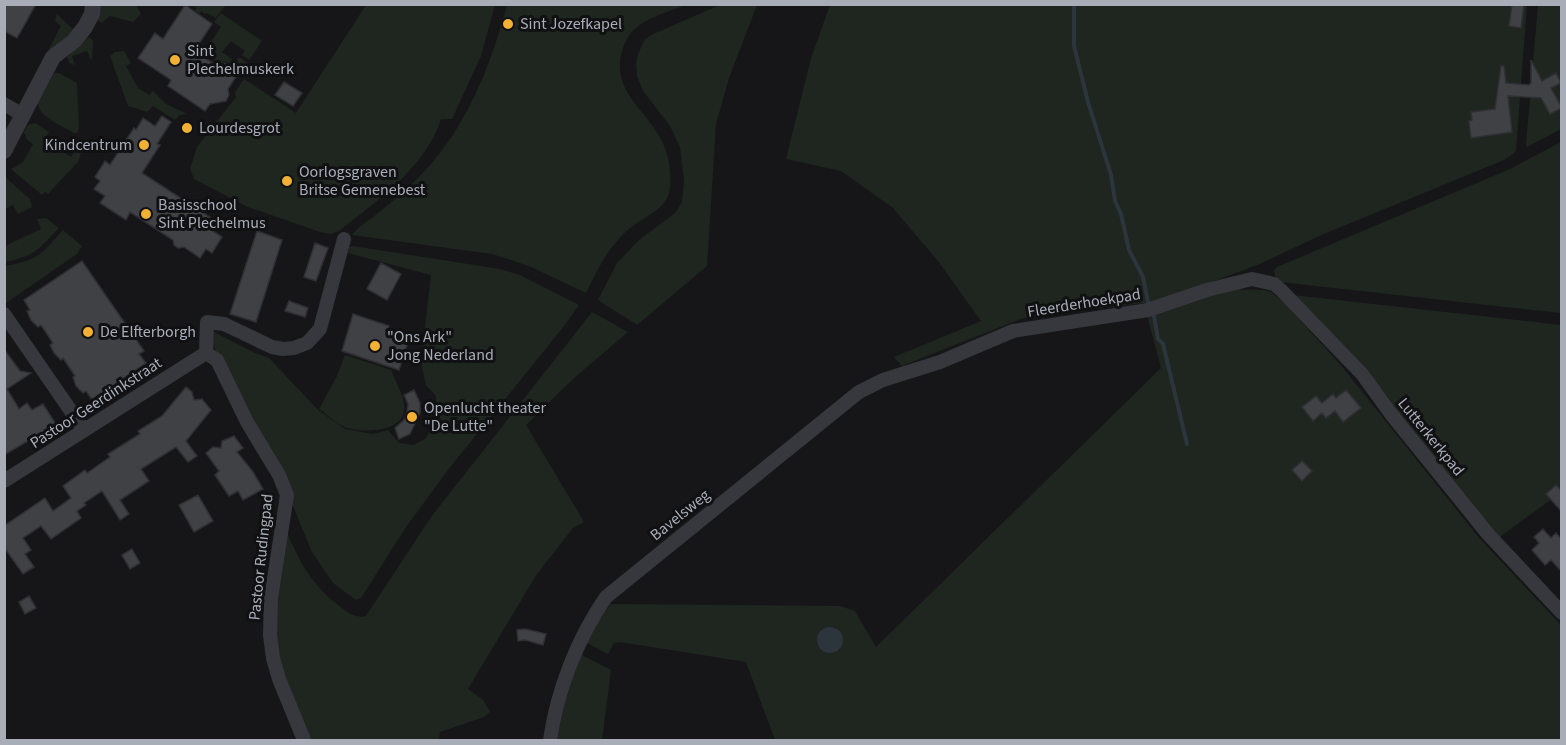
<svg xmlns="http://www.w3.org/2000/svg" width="1566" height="745" font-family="'Source Sans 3',sans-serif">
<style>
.green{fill:#1e261f;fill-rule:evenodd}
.water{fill:#2c353c}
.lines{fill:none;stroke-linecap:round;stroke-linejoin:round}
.stream{stroke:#2c353c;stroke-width:4}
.building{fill:#404145;stroke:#303034;stroke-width:1.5}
.minor{stroke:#37383d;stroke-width:14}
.tertiary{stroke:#37383d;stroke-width:16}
.poi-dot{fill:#f2b134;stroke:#111113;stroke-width:2}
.labels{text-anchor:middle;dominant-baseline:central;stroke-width:6;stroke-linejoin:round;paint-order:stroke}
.poi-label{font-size:16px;fill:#a8adb8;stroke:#111113;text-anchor:start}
.street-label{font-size:16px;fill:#a8adb8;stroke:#111113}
</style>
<rect width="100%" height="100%" fill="#161618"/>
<!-- green -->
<path class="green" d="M 722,4 L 757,5 L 729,78 L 716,124 L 707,266 L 637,325 L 598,300 L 617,263 L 639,240 L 675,213 L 682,202 L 684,181 L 680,147 L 670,126 L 643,91 L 637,76 L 636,64 L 638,54 L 645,39 L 651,35 Z
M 101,5 L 136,5 L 141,14 L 133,22 L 110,16 L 102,23 L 97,20 Z
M 193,5 L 194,4 L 226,5 L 216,18 L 207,13 L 205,14 L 201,11 L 199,14 L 195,11 L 197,8 Z
M 366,5 L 495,5 L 481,56 L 452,119 L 441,119 C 426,167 377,201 339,231 L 330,234 L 320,232 L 248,207 L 194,179 L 190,169 L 197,147 L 236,97 L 235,92 L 244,79 L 296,113 Z
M 507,5 L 686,5 C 670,11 649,17 636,28 C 628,34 625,42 622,51 C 610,95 652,112 665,148 C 670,161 672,179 669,193 C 665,210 641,218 629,229 C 608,247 598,269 586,293 L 529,266 L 492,254 L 352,235 C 358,227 365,223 373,217 C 390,204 406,190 421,175 C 466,129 491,65 507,5 Z
M 830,5 L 1527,5 L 1516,150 L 1514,153 L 1504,160 L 1319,236 L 1260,264 L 1160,301 L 1023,318 L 902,366 L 894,357 L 981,321 L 938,261 L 893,208 L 841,171 L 786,159 L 811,58 Z
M 1538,5 L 1561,5 L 1561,129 L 1527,147 L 1526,144 Z
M 221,13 L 262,41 L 249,60 L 242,55 L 245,51 L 231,41 L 222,52 L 236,62 L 239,57 L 248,63 L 241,72 L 225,61 L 222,65 L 204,52 L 221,27 L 214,22 Z
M 57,14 L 74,30 L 51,50 L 49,49 L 61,26 L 55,21 Z
M 88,37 L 93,40 L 92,59 L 91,60 L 87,51 L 72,56 L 75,65 L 69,63 L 67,57 Z
M 124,51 L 131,63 L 126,66 L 138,88 L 149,95 L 153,91 L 166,104 L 187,114 L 180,115 L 175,120 L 153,106 L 147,112 L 128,106 L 110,56 L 115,52 Z
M 54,73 L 59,73 L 77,83 L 79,128 L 77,133 L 74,133 C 63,126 37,117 38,102 Z
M 35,123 L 49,132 L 44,141 L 71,157 L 77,148 L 81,153 L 78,162 L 48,194 L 45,192 L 42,195 L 11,169 L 23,162 L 33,144 L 27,140 L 24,132 L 28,125 Z
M 1561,142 L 1561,313 L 1280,282 L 1275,276 L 1274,270 L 1277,267 L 1510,169 Z
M 5,177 L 30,199 L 32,207 L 18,214 L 13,205 L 5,209 Z
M 46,218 L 59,228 C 38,250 35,256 5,262 L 5,246 L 41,229 L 37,219 Z
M 63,230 L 82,246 L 77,254 L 6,303 L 5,266 C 39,260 40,255 63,230 Z
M 353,246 L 500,269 L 520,275 L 579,305 L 564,326 L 451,466 L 406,527 L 361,598 L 356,600 L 333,583 L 312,552 L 285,487 L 221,359 L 208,337 L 209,333 L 214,332 L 255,353 L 269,358 L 318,410 L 345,429 L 373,434 L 388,430 L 399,443 L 414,445 L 426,438 L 433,422 L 436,407 L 436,396 L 426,385 L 421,363 L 431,275 L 348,253 L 349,247 Z
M 1227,289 L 1264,290 L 1271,292 L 1285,304 L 1340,364 L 1480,539 L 1561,625 L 1561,740 L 775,740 L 746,662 L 620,642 L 614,643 L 608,654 L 583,641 L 611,604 L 840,606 L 855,611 L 876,647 L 1161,368 L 1147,315 ZM 832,627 L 836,628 L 842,635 L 823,651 L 817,644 Z
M 1292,295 L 1561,325 L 1561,504 L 1556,496 L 1497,539 Z
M 592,312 L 628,332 L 573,379 L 526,425 L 584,522 L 573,528 L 537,574 L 468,689 L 483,700 L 490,712 L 484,717 L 440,732 L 439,740 L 310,740 L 278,668 L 273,609 L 285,527 C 297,558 311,584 337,604 C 345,611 355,619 366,616 L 431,517 Z
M 345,355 L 391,370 C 395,381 403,393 404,405 C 408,432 363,434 345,427 C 336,424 327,414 319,409 L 337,376 Z
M 576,652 L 611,670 L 602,740 L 553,740 Z"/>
<!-- water -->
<path class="water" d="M817 640a13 13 0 1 1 26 0a13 13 0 1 1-26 0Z"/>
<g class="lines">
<!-- stream -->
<path class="stream" d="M 1074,4 L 1074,46 L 1088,102 L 1111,175 L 1115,201 L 1121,214 L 1129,250 L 1143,277 L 1148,302
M 1154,316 L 1158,339 L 1163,344 L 1187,444"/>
</g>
<!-- building -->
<path class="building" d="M 4,4 L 36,4 L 17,38 L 4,31 Z
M 1512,4 L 1524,4 L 1521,28 L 1509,26 Z
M 185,5 L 212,24 L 194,51 L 222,69 L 225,63 L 239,72 L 228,89 L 229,95 L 226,101 L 210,104 L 205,111 L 168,86 L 171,80 L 138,58 L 155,33 L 163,39 Z
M 1531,60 L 1542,81 L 1556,73 L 1561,83 L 1551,88 L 1562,108 L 1550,114 L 1541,98 L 1508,96 L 1512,132 L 1471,138 L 1469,121 L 1472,120 L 1471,112 L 1495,109 L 1501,66 L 1504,66 L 1506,83 L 1529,85 L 1531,83 Z
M 284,82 L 302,93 L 293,106 L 275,95 Z
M 162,116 L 171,122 L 157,144 L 160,145 L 142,173 L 214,220 L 208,228 L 222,237 L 212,253 L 206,249 L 200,258 L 184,247 L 178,248 L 174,245 L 173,240 L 130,212 L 126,220 L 100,203 L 105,196 L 94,189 L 100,181 L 95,177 L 105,161 L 110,165 L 134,128 L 136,130 L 143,118 L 155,126 Z
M 257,231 L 282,240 L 256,322 L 230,314 Z
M 315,243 L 328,248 L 316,281 L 304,277 Z
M 82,261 L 144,351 L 139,354 L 146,363 L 124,378 L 128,384 L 121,389 L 114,393 L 110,388 L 92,400 L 86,391 L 83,393 L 76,386 L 73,377 L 75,376 L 63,358 L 61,360 L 54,353 L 50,345 L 53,343 L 41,325 L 38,327 L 31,320 L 27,311 L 30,310 L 24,300 Z
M 381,263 L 401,274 L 387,300 L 367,289 Z
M 289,301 L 308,308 L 305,317 L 285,311 Z
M 353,314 L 389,326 L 386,335 L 408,342 L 399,370 L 342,351 Z
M 4,349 L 20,371 L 31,373 L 7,389 L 19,409 L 27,403 L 32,410 L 43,404 L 55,423 L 45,433 L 38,435 L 4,455 Z
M 186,387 L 192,392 L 194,400 L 202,399 L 211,410 L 186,441 L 197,456 L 188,462 L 176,447 L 141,469 L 149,481 L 120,500 L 129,514 L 120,520 L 102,491 L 84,503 L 86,505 L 77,511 L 81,518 L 51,539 L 41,526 L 23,538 L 31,550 L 25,554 L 34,567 L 23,574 L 4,547 L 4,526 L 45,498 L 53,511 L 71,498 L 63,486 L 85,470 L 87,473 L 110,457 L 108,454 L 140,434 L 138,431 L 162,416 Z
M 414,390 L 420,403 L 420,413 L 410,434 L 399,439 L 395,428 L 404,420 L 407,413 L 408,404 L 404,395 Z
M 1346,390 L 1361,408 L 1343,422 L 1335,411 L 1326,418 L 1322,413 L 1313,421 L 1302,407 L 1316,396 L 1322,403 L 1333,394 L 1336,398 Z
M 234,436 L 243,448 L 237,452 L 253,472 L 263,489 L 243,500 L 238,491 L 229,496 L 215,475 L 219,471 L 206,453 L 213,447 L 221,448 L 222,441 Z
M 1302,461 L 1312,471 L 1302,481 L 1292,470 Z
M 1556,485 L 1562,491 L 1562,512 L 1546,494 Z
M 198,495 L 213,521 L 194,532 L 179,505 Z
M 1543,529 L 1551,538 L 1556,533 L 1562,540 L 1562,572 L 1551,560 L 1545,565 L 1532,550 L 1539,543 L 1534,537 Z
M 132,549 L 140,563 L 130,569 L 122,555 Z
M 29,596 L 36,608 L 25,614 L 19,602 Z
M 525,629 L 546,634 L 543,645 L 525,640 L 518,641 L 517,630 Z"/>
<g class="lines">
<!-- minor -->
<path class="minor" d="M 4,104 L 23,115
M 4,314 L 84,430
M 206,353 L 217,360 L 247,422 L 279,475 L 287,495 L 271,598 L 270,635 L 273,658 L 279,679 L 304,740
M 206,353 L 207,322 L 224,324 L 272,347 L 283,349 L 294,348 L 307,343 L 320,329 L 344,239
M 4,481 L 206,353
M 550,740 C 557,691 577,639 606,597 L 859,392 L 883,380 L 940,362 L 1013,331 L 1148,310 L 1207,290 L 1252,279 L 1274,284 L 1281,290 L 1362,374 L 1391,414 L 1488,534 L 1562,613"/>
<!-- tertiary -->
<path class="tertiary" d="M 4,151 L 53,57 L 74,41 L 85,27 L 92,14 L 93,4"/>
</g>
<!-- markers -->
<g class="poi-dot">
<circle cx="508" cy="24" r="6"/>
<circle cx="175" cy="60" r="6"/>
<circle cx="187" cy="128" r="6"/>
<circle cx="144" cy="145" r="6"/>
<circle cx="287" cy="181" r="6"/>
<circle cx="146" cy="214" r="6"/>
<circle cx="88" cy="332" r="6"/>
<circle cx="375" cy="346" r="6"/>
<circle cx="412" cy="417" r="6"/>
</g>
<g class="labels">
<!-- poi labels -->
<g class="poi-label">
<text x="520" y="24">Sint Jozefkapel</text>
<text x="187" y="51">Sint<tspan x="187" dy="18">Plechelmuskerk</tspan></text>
<text x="199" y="128">Lourdesgrot</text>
<text x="132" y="145" text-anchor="end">Kindcentrum</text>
<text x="299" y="172">Oorlogsgraven<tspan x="299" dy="18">Britse Gemenebest</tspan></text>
<text x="158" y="205">Basisschool<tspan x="158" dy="18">Sint Plechelmus</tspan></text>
<text x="100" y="332">De Elfterborgh</text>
<text x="387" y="337">"Ons Ark"<tspan x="387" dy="18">Jong Nederland</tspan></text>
<text x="424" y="408">Openlucht theater<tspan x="424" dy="18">"De Lutte"</tspan></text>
</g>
<!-- street labels -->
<g class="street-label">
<text transform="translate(1084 303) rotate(-9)">Fleerderhoekpad</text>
<text transform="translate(96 403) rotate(-33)">Pastoor Geerdinkstraat</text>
<text transform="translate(1431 437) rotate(51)">Lutterkerkpad</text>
<text transform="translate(680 515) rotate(-39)">Bavelsweg</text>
<text transform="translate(261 557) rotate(-84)">Pastoor Rudingpad</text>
</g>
</g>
<!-- border -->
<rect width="1566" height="745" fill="none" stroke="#a8adb8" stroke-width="12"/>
</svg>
